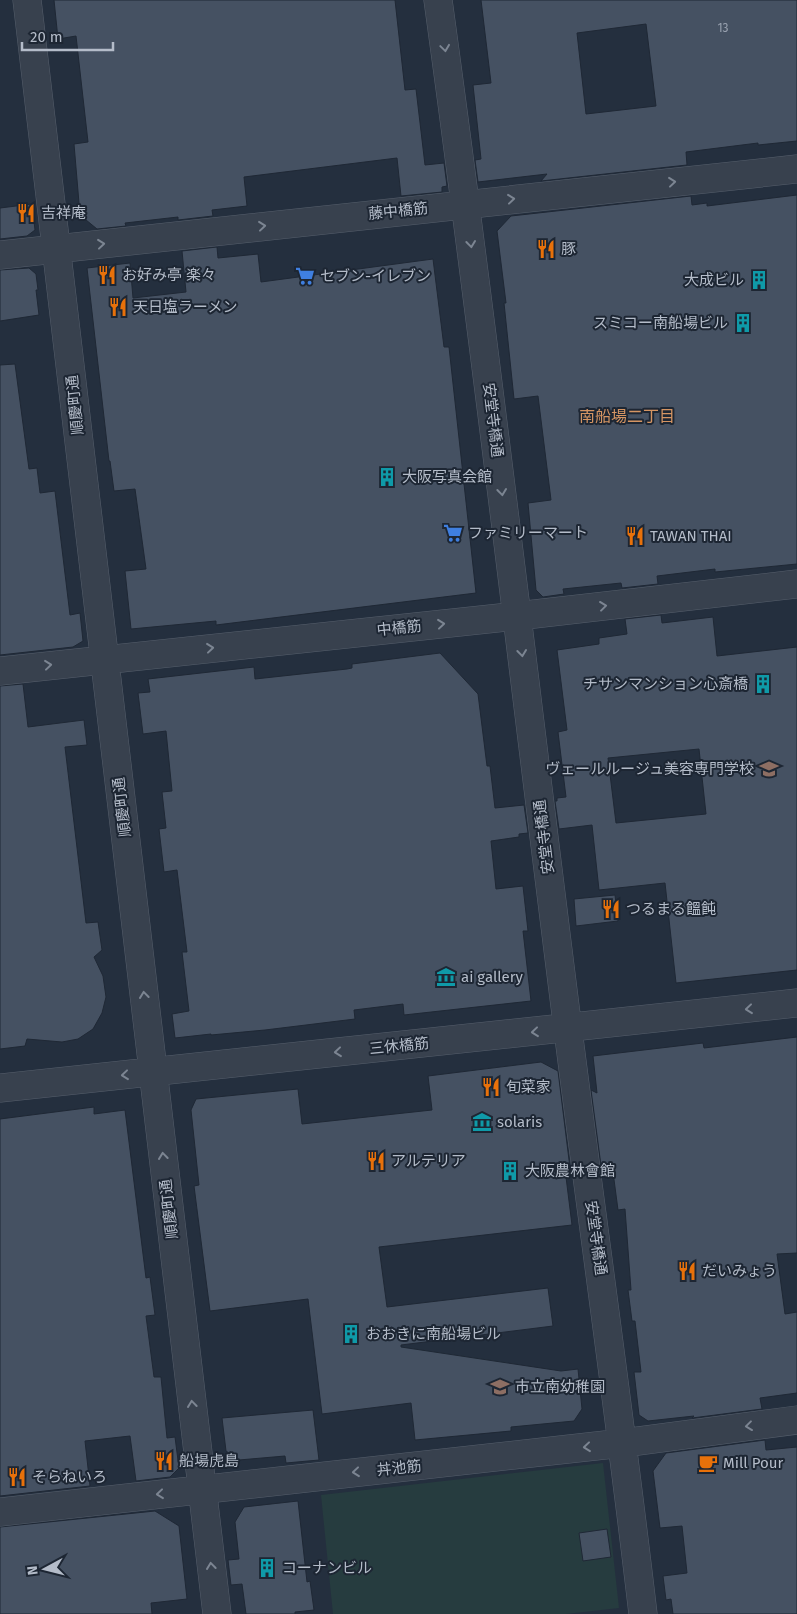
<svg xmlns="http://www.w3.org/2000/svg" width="797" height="1614" font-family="'Fira Sans','Noto Sans JP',sans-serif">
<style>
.green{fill:#263c3f}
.building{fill:#455162;stroke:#1f2835;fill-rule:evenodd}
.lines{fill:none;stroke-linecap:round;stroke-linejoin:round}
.minor-casing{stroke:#565f6c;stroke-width:29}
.minor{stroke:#38414e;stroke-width:28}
.oneway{stroke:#7c8592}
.labels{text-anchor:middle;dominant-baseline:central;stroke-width:4;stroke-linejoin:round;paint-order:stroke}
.number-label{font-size:12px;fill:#98a1af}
.street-label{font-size:15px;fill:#b4bcc9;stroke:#1d2633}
.poi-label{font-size:15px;fill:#b4bcc9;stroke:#1d2633;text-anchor:start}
.neighbourhood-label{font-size:16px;fill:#d59563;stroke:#1d2633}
</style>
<rect width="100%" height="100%" fill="#242f3e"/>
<!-- green -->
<path class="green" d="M 603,1463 L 619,1608 L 566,1614 L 333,1614 L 321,1495 Z"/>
<!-- building -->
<path class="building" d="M 54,0 L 395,0 L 405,90 L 416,89 L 425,165 L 444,163 L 447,186 L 442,187 L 442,192 L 401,196 L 397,158 L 244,177 L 247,206 L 212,210 L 213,216 L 178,220 L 178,217 L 125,223 L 126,226 L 97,229 L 80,215 L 74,144 L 88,142 L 76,36 L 58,39 Z
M 481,0 L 797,0 L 797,141 L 758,145 L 758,143 L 686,152 L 687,165 L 541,181 L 547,174 L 478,182 L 475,160 L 481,159 L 473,85 L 491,83 ZM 646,24 L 656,106 L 586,114 L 577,33 Z
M 797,195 L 797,564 L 715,572 L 715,569 L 657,576 L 658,584 L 622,588 L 621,583 L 563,589 L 564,594 L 543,597 L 536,590 L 528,503 L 551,500 L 538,396 L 514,399 L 504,303 L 506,303 L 497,231 L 511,216 L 691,196 L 692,205 L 707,203 L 707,206 Z
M 32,204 L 35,230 L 27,236 L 0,239 L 0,208 Z
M 217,247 L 218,258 L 258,254 L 261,282 L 433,259 L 444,347 L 449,347 L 476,593 L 216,625 L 216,621 L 131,629 L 125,571 L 146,569 L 135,489 L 114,491 L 110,461 L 109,461 L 87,268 L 130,263 L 133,298 L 186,292 L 182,251 Z
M 29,268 L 36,274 L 38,290 L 36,290 L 39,315 L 0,321 L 0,270 Z
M 15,364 L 29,469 L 37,468 L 40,493 L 55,491 L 70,615 L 80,613 L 83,641 L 73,647 L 0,655 L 0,365 Z
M 661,615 L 662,623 L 713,617 L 717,656 L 797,647 L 797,970 L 676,983 L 665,883 L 599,890 L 592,825 L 559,829 L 555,801 L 557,801 L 557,798 L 566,797 L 558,732 L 567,730 L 557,650 L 599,644 L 599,638 L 627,634 L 625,619 ZM 699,749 L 706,814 L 616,823 L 608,758 Z
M 440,653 L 478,694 L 487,766 L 490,766 L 495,808 L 524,805 L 528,833 L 519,834 L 519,837 L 491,841 L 496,889 L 523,886 L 528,931 L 523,931 L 531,1001 L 404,1015 L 403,1004 L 354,1010 L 355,1019 L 265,1030 L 211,1035 L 211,1034 L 175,1038 L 172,1014 L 189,1011 L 182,952 L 187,952 L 177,870 L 164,872 L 159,829 L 166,828 L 162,792 L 172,791 L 166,731 L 143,734 L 138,693 L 150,692 L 148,679 L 254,667 L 255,679 L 347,669 L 352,668 L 352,664 Z
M 23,684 L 28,727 L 84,720 L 87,745 L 65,747 L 86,923 L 98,922 L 102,950 L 94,957 L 103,976 L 106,997 L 102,1013 L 93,1029 L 78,1039 L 62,1042 L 27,1039 L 25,1046 L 0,1049 L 0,686 Z
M 615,895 L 618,921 L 576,926 L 574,899 Z
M 797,1037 L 797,1253 L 777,1254 L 785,1314 L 797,1312 L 797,1393 L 760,1398 L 762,1409 L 692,1418 L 694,1416 L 648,1421 L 639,1415 L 634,1372 L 641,1372 L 635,1321 L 632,1321 L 628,1290 L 631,1290 L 625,1209 L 618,1210 L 613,1172 L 602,1173 L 591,1090 L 597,1093 L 593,1056 L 703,1043 L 704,1048 Z
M 541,1062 L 558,1071 L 571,1176 L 566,1177 L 572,1225 L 379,1247 L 387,1307 L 548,1288 L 553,1326 L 401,1345 L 401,1347 L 561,1371 L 578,1369 L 582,1409 L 574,1421 L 511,1427 L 511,1431 L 415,1440 L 411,1403 L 322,1414 L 308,1299 L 210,1311 L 194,1186 L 199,1185 L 191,1110 L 196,1099 L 298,1089 L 302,1124 L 432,1110 L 428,1076 Z
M 94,1107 L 94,1114 L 125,1110 L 146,1278 L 150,1277 L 155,1315 L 146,1316 L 154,1377 L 161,1377 L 167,1438 L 175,1437 L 179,1468 L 170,1477 L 136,1481 L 130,1436 L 85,1441 L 90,1486 L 0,1496 L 0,1119 Z
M 313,1410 L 319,1460 L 286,1463 L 285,1456 L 239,1460 L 226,1451 L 222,1418 Z
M 765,1440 L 766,1450 L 797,1447 L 797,1614 L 673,1614 L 671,1599 L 666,1600 L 663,1576 L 687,1573 L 682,1526 L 660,1528 L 653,1471 L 666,1453 Z
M 298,1501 L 307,1582 L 310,1581 L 314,1610 L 295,1612 L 295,1614 L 246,1614 L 242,1584 L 231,1585 L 228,1560 L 239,1559 L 235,1522 L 244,1507 Z
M 155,1511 L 179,1526 L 187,1599 L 151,1603 L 152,1614 L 0,1614 L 0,1527 Z
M 607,1529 L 611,1557 L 583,1561 L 579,1533 Z"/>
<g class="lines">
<!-- minor casing -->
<g class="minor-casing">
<path id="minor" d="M 27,0 L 217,1614
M 438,0 C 485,340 524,681 567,1022 C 592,1220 620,1416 643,1614
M 0,255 L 797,169
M 0,671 L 517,616 L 797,584
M 0,1088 L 797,1003
M 0,1512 L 623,1443 L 797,1420"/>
</g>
<!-- minor -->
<use href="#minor" class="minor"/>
</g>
<!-- one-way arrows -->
<defs><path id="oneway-chevron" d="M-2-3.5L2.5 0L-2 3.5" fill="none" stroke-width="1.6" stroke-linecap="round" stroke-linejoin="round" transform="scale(1.25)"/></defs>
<g class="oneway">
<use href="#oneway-chevron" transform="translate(445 48) rotate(82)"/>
<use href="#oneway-chevron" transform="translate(672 182) rotate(-6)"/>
<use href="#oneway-chevron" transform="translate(511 199) rotate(-6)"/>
<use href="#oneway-chevron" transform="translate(262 226) rotate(-6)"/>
<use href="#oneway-chevron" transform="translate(101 244) rotate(-6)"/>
<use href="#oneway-chevron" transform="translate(471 244) rotate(83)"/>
<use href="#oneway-chevron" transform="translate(502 492) rotate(83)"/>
<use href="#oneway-chevron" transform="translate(603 606) rotate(-7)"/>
<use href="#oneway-chevron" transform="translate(441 624) rotate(-6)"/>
<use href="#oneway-chevron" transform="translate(210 648) rotate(-6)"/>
<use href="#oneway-chevron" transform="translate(522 653) rotate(83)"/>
<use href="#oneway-chevron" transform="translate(48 665) rotate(-6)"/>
<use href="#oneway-chevron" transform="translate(144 995) rotate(-97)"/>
<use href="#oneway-chevron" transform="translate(749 1009) rotate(174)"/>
<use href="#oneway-chevron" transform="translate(535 1032) rotate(174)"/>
<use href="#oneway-chevron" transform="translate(338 1052) rotate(174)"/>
<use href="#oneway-chevron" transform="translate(125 1075) rotate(174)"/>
<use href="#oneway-chevron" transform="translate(163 1156) rotate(-97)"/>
<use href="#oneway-chevron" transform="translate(192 1404) rotate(-97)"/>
<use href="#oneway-chevron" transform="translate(749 1426) rotate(173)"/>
<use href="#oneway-chevron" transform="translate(587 1447) rotate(174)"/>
<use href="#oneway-chevron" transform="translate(356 1472) rotate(174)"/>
<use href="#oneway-chevron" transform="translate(160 1494) rotate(174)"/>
<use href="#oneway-chevron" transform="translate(211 1566) rotate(-97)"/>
</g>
<!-- icons -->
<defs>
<g id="restaurant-bare" transform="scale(1.5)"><path d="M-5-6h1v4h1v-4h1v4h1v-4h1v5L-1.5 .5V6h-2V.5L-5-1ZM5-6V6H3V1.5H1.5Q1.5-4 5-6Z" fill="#e8710a" stroke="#1d2633" stroke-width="2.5" paint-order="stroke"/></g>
<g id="supermarket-bare" transform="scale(1.5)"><path d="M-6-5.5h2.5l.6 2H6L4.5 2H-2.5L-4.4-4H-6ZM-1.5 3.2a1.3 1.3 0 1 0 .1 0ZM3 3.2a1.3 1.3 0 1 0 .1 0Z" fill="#3f7fe0" stroke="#1d2633" stroke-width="2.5" paint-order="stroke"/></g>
<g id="building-bare" transform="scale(1.5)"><path d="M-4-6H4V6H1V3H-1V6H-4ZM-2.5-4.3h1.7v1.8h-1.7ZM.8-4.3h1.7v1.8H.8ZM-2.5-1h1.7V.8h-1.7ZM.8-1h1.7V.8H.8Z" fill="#0f9aa8" stroke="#1d2633" stroke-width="2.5" paint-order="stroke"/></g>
<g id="university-bare" transform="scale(1.5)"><path d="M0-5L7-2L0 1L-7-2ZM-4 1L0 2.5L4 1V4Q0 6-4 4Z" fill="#8d6e63" stroke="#1d2633" stroke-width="2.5" paint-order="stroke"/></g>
<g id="museum-bare" transform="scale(1.5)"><path d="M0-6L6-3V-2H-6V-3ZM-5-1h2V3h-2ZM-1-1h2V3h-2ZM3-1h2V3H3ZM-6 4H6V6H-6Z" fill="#0f9aa8" stroke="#1d2633" stroke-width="2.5" paint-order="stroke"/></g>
<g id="school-bare" transform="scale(1.5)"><path d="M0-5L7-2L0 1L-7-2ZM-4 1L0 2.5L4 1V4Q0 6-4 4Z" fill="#8d6e63" stroke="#1d2633" stroke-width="2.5" paint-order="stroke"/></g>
<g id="cafe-bare" transform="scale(1.5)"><path d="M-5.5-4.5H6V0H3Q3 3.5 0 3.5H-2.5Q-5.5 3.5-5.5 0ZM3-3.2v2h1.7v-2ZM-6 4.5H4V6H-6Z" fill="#e8710a" stroke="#1d2633" stroke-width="2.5" paint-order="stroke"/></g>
</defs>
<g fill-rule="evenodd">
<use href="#restaurant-bare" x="26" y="213"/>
<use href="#restaurant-bare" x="546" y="249"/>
<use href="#restaurant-bare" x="107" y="275"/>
<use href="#supermarket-bare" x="305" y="276"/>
<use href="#building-bare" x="759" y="280"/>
<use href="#restaurant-bare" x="118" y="307"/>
<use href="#building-bare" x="743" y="323"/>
<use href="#building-bare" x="387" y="477"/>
<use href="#supermarket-bare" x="453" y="533"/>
<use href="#restaurant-bare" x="635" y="536"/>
<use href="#building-bare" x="763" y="684"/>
<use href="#university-bare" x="769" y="769"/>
<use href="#restaurant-bare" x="611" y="909"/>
<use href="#museum-bare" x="446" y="977"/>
<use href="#restaurant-bare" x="491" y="1087"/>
<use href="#museum-bare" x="482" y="1122"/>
<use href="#restaurant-bare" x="376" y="1161"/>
<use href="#building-bare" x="510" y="1171"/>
<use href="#restaurant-bare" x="687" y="1271"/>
<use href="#building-bare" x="351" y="1334"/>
<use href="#school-bare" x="500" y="1387"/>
<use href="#restaurant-bare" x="164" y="1461"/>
<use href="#cafe-bare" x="708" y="1463"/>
<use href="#restaurant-bare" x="17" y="1477"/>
<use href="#building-bare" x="267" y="1568"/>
</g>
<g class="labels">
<!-- number labels -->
<g class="number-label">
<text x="723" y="28">13</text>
</g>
<!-- street labels -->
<g class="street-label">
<text transform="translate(398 211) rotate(-6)">藤中橋筋</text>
<text transform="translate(75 405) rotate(-96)">順慶町通</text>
<text transform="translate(493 420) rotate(83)">安堂寺橋通</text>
<text transform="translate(399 628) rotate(-6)">中橋筋</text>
<text transform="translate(122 807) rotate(-97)">順慶町通</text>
<text transform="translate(544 837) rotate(-97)">安堂寺橋通</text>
<text transform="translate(399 1046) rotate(-6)">三休橋筋</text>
<text transform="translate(169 1209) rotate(-97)">順慶町通</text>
<text transform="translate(596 1238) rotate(82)">安堂寺橋通</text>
<text transform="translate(399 1468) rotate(-6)">丼池筋</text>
</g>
<!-- poi labels -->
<g class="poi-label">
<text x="41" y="213">吉祥庵</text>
<text x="561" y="249">豚</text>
<text x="122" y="275">お好み亭 楽々</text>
<text x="320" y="276">セブン-イレブン</text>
<text x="744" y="280" text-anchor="end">大成ビル</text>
<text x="133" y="307">天日塩ラーメン</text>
<text x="728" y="323" text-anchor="end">スミコー南船場ビル</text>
<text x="402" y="477">大阪写真会館</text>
<text x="468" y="533">ファミリーマート</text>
<text x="650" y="536">TAWAN THAI</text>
<text x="748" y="684" text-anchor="end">チサンマンション心斎橋</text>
<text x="754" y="769" text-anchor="end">ヴェールルージュ美容専門学校</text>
<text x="626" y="909">つるまる饂飩</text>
<text x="461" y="977">ai gallery</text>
<text x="506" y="1087">旬菜家</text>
<text x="497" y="1122">solaris</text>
<text x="391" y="1161">アルテリア</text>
<text x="525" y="1171">大阪農林會館</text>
<text x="702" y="1271">だいみょう</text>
<text x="366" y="1334">おおきに南船場ビル</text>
<text x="515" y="1387">市立南幼稚園</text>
<text x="179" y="1461">船場虎島</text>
<text x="723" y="1463">Mill Pour</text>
<text x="32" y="1477">そらねいろ</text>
<text x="282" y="1568">コーナンビル</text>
</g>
<!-- neighbourhood labels -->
<g class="neighbourhood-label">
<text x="627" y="416">南船場二丁目</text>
</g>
</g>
<!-- north arrow -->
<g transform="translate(45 1569) rotate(263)" stroke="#1d2633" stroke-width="4" paint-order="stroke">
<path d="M0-4L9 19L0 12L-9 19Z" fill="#b4bcc9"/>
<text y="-8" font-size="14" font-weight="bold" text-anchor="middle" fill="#b4bcc9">N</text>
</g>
<!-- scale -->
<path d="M22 42v8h91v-8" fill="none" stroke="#b4bcc9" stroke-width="2.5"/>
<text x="30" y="42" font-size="15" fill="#b4bcc9" stroke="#1d2633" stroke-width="4" paint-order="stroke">20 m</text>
</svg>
